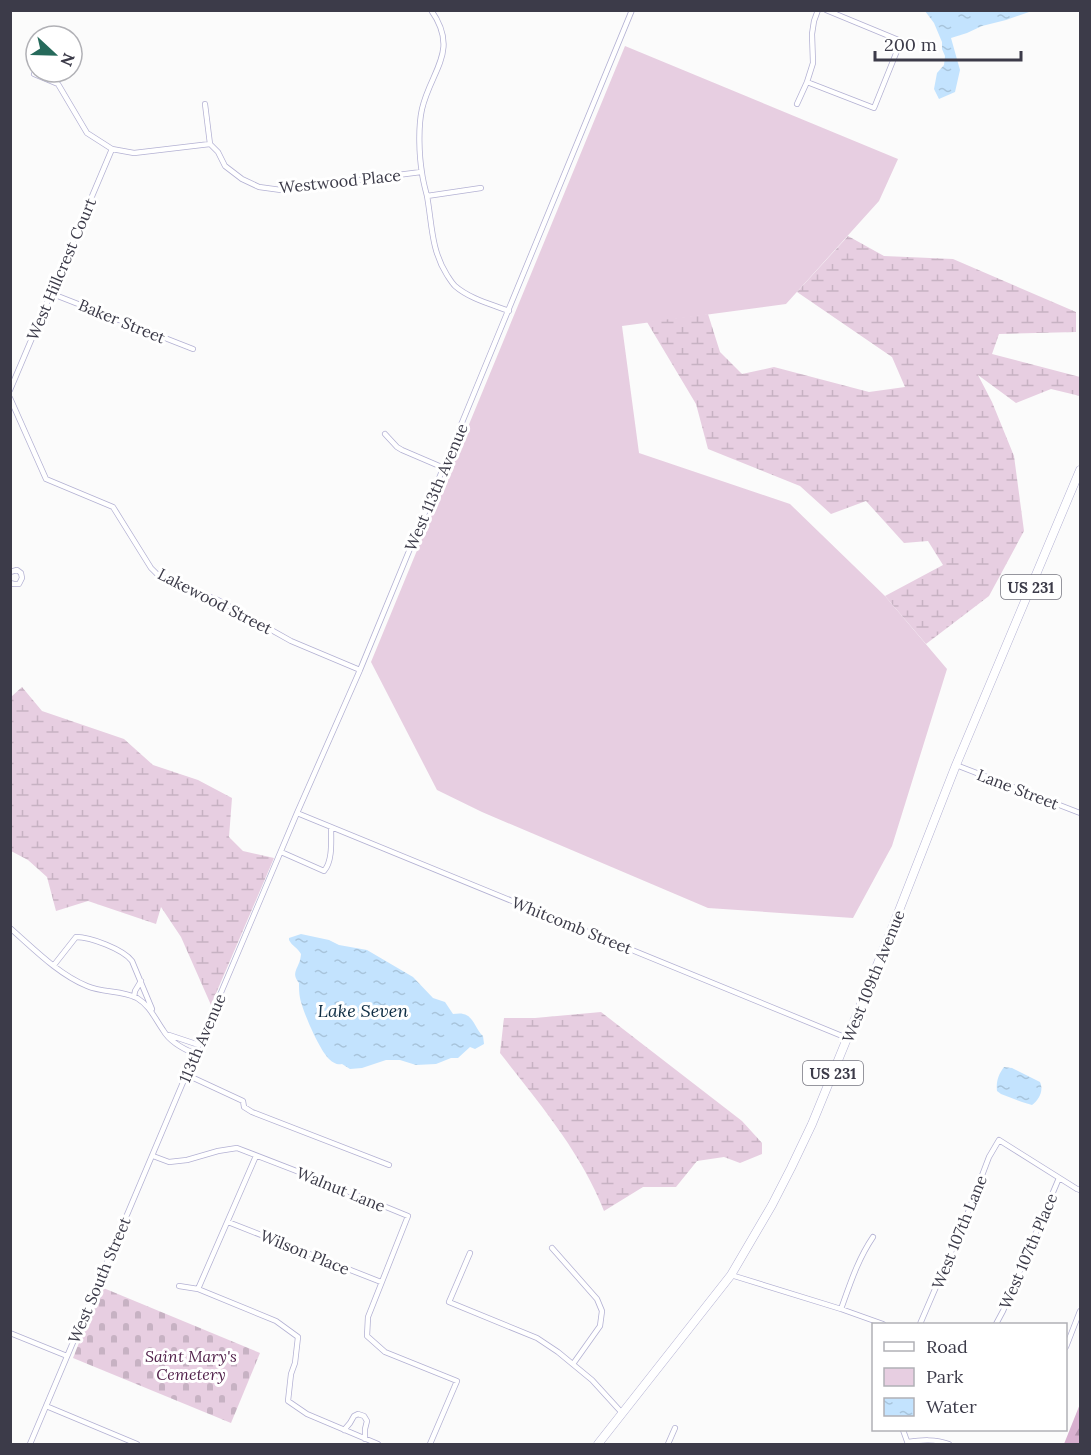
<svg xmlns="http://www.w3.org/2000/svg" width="1091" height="1455" font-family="Lora,serif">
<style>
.green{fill:#e7cee1}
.forest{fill:url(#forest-firs)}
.wetland{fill:url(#wetland-marsh)}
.cemetery{fill:url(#cemetery-stones)}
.water{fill:url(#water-ripples)}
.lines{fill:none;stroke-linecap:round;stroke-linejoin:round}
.minor-casing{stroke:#b3b1d3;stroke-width:6}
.primary-casing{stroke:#b3b1d3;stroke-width:9}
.minor{stroke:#fff;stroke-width:4.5}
.primary{stroke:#fff;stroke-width:8}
.labels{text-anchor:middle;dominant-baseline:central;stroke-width:6;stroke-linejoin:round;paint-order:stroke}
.shield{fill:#fff;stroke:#767680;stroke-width:1.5}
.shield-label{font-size:15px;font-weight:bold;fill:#3c3b49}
.street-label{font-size:16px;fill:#3c3b49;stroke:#fff}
.park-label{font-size:16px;font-style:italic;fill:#52224b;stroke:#fff}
.water-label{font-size:18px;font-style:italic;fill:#0e2d44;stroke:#fff}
</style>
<defs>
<pattern id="forest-firs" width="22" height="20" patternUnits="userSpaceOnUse" patternTransform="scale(1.5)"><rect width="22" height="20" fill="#d8b0d0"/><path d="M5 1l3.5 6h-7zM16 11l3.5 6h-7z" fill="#b090ab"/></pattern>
<pattern id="wetland-marsh" width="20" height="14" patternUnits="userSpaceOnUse" patternTransform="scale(1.5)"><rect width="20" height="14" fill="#e7cee1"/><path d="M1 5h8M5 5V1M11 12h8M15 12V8" fill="none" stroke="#c7b2c3"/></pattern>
<pattern id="cemetery-stones" width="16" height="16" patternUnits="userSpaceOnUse" patternTransform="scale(1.5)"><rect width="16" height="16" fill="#e7cee1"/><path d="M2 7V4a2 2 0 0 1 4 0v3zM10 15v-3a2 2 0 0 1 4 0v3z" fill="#c7b2c3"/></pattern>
<pattern id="water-ripples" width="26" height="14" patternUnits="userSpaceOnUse" patternTransform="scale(1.5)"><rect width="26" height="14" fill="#c3e3fe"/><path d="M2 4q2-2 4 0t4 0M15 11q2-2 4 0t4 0" fill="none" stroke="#a8c4db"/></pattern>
</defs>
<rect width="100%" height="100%" fill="#fbfbfb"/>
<!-- green -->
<path class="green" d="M 625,46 L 898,159 L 879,201 L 786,304 L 622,326 L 639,453 L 790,504 L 885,596 L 947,669 L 892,846 L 853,918 L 708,908 L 482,812 L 437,790 L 371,662 Z"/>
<!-- forest -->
<path class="forest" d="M 1080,1404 L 1080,1444 L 1064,1444 Z"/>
<!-- wetland -->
<path class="wetland" d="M 848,236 L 884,256 L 953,259 L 1076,312 L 1076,332 L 999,334 L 992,354 L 1080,377 L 1080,396 L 1051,389 L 1016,403 L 978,375 L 992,402 L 1014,456 L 1024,531 L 989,596 L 926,644 L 885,596 L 943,565 L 928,541 L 904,543 L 866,501 L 831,514 L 800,486 L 708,449 L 696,404 L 647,322 L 708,314 L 720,352 L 742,374 L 774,367 L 869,392 L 905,387 L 892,357 L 797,292 Z
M 22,687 L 42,711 L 124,739 L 153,765 L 198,780 L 232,798 L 229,837 L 243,851 L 274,858 L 211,1005 L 181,937 L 161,907 L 156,924 L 88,901 L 56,911 L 47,877 L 28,860 L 11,851 L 11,697 Z
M 601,1012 L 742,1121 L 762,1143 L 762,1154 L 740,1163 L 724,1157 L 697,1161 L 676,1187 L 643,1187 L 604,1211 C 581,1152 539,1103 500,1053 L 504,1018 L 535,1018 Z"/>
<!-- cemetery -->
<path class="cemetery" d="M 101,1287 L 260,1353 L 231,1423 L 73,1358 Z"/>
<!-- water -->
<path class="water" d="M 925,11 L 1032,11 L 1006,20 L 982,26 L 967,33 L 951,38 L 960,70 L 955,92 L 939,99 L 934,89 L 937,73 L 944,65 L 945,56 L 942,49 L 942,42 L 934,23 Z
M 301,934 L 329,940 L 339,945 L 367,950 L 413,977 L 433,998 L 445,1002 L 453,1014 C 456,1014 460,1013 463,1014 C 474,1016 475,1029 483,1036 L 484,1044 L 475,1049 L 470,1047 L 458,1058 L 451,1058 L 436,1064 L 416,1065 L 400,1060 L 386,1060 L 362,1068 L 350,1069 L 342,1064 C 337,1065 333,1063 329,1059 C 319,1049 303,1012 300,998 C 299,993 299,988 299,983 C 292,974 296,971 299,963 C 300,962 301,955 301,954 C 298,948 292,946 289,940 L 289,938 Z
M 1004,1067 L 1012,1068 L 1040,1082 C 1044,1091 1039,1100 1032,1105 L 1022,1102 L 1001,1094 L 997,1091 C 996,1082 998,1075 1004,1067 Z"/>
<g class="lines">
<!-- minor casing -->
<g class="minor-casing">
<path id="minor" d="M 431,10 C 460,51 431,70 422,109 C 418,127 419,155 422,173 C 423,181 425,188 427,196 C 432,223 431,250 447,275 C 449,278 452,283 455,286 C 470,299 491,304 509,311
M 34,74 L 58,84 L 87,133 L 112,149 L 134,153 L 210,144
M 807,82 L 874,108 L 901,41 L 826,10
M 205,104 L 210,144 L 218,152 L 225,166 L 242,179 L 259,187 L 281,190 L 421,172
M 797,104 L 807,82 L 813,63 L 812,34 L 814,21 L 818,10
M 427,196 L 481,188
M 50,293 L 193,349
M 10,390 L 112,149
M 10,398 L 46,479 L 113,507 L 151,568 L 157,574 L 168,581 L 218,600 L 291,641 L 360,670
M 385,434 L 397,447 L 402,450 L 444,468
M 10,572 L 17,570 L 21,573 L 22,578 L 19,584 L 14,584 L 10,583
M 956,765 L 1080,813
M 297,813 L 847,1038
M 281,852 L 324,871 C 333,861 331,840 331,827
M 10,928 C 34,949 58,974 87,986 C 103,993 122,990 137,998 C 150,1006 154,1017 163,1030 C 170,1042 183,1049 196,1054
M 54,965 L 76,937 C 90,937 123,949 132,961 L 152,1009
M 134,997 L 135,991 L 141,981
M 169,1035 L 199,1045
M 187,1075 L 243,1101 L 244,1107 L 252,1112 L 389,1165
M 153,1156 L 169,1162 L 187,1160 L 218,1151 L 237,1148 L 325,1182 L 408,1216 L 368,1317 L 367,1336 L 385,1352 L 457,1381 L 430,1444
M 228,1222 L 381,1282
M 552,1248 L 597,1299 L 602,1311 L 600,1326 L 573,1364
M 470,1253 L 449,1302 L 537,1338 L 558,1352 L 592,1380 L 623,1414
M 731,1275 L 841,1309 L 883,1324
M 179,1286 L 198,1289 L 256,1156
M 198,1289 L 276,1321 L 298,1337 L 295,1363 L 291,1374 L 288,1401 L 307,1414 L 378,1444
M 841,1309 C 850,1284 858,1259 873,1237
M 920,1324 L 967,1215 L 989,1157 L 999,1140 L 1077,1189 L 1080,1190
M 996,1324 L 1003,1311 L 1059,1178
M 10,1333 L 67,1356
M 1066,1347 L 1080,1311
M 46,1406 L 137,1444
M 344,1430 L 350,1423 L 354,1416 L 358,1414 L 364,1416 L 367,1421 L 365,1429 L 365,1439
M 903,1430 L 908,1444
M 908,1442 C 922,1440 935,1439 949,1444
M 30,1444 L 297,813 L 360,670 L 632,10
M 668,1444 L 675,1428"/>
</g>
<!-- primary casing -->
<g class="primary-casing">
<path id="primary" d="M 598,1444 L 731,1275 L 772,1205 L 791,1168 L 812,1124 L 891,931 L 956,765 L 1080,470"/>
</g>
<!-- minor -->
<use href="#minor" class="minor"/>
<!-- primary -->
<use href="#primary" class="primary"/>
</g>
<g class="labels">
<!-- shield labels -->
<g class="shield">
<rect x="1001" y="575" width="60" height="24" rx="4.5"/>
<rect x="803" y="1061" width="60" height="24" rx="4.5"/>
</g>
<g class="shield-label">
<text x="1031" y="587">US 231</text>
<text x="833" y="1073">US 231</text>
</g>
<!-- street labels -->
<g class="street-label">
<text transform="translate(340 181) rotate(-6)">Westwood Place</text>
<text transform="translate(61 269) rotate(-67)">West Hillcrest Court</text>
<text transform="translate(122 321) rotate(22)">Baker Street</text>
<text transform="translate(436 487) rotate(-67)">West 113th Avenue</text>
<text transform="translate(215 601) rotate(27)">Lakewood Street</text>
<text transform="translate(1018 789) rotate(21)">Lane Street</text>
<text transform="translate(572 925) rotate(22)">Whitcomb Street</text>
<text transform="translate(873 976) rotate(-68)">West 109th Avenue</text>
<text transform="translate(202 1038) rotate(-67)">113th Avenue</text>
<text transform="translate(341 1189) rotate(22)">Walnut Lane</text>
<text transform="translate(959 1232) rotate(-68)">West 107th Lane</text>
<text transform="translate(1028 1251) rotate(-67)">West 107th Place</text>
<text transform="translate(305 1252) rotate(22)">Wilson Place</text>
<text transform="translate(99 1280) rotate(-67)">West South Street</text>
</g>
<!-- park labels -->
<g class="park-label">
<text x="191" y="1356">Saint Mary's<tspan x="191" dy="18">Cemetery</tspan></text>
</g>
<!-- water labels -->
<g class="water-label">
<text x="363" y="1010">Lake Seven</text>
</g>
</g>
<!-- border -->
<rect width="1091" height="1455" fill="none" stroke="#3c3b49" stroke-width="24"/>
<!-- legend -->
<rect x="872" y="1323" width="195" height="108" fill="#ffffff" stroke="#b1b1b6" stroke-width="1.5"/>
<rect x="884" y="1342" width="30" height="9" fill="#ffffff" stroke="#b1b1b6" stroke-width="1.5"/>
<text x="926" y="1353" font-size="18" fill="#3c3b49">Road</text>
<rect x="884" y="1368" width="30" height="18" fill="#e7cee1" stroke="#b1b1b6" stroke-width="1.5"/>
<text x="926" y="1383" font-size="18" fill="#3c3b49">Park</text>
<rect x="884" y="1398" width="30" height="18" fill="url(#water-ripples)" stroke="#b1b1b6" stroke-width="1.5"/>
<text x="926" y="1413" font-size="18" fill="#3c3b49">Water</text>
<!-- north arrow -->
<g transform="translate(54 54) rotate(112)"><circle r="28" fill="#ffffff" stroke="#b1b1b6" stroke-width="1.5"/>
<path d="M0-4.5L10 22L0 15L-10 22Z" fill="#266a5b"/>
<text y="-9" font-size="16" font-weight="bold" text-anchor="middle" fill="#3c3b49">N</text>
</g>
<!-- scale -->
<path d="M875 51v9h146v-9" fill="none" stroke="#3c3b49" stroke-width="3"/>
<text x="884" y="51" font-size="18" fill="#3c3b49" stroke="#ffffff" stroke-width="4.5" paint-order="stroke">200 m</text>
</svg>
